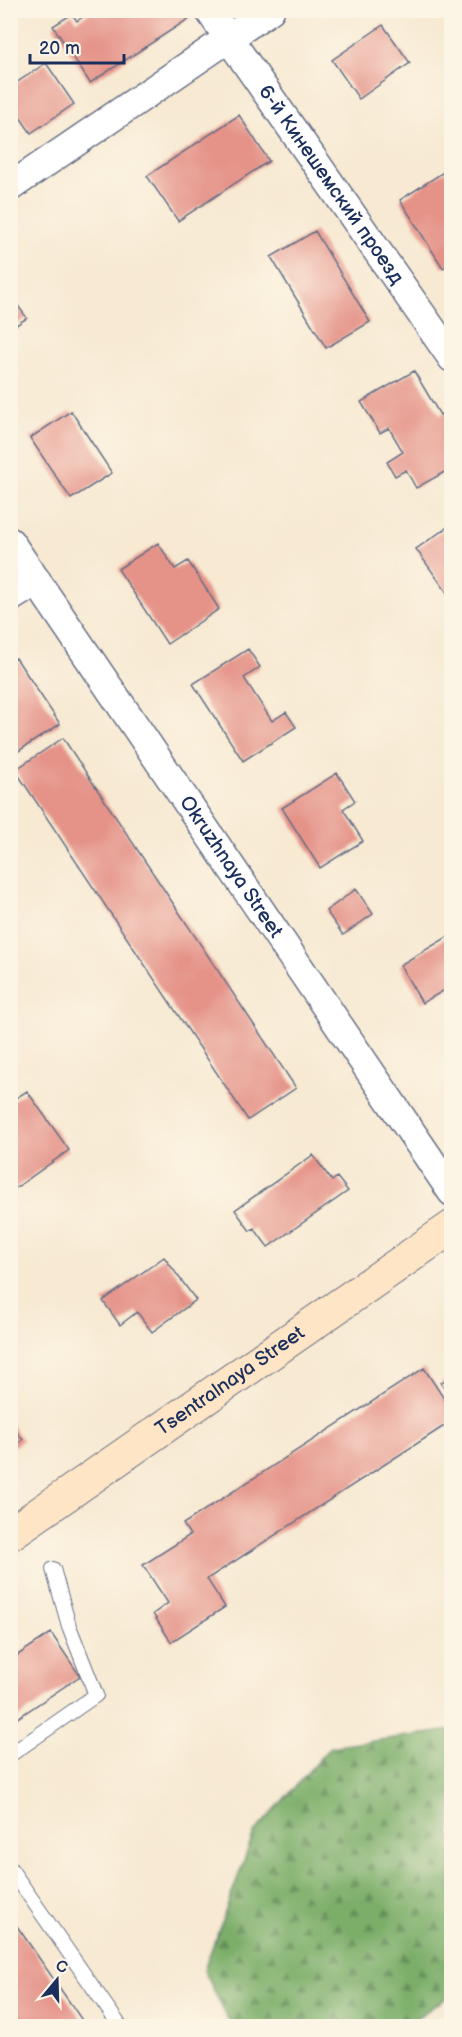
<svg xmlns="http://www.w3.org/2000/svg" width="462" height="2037" font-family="'Balsamiq Sans',sans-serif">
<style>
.forest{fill:url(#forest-firs);stroke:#4b6e64;stroke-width:1.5}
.building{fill:#e59388}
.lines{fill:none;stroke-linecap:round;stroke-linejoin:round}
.lane-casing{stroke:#687087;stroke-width:16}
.street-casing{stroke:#687087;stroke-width:31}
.secondary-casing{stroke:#687087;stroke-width:35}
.lane{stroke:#fff;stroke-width:14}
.street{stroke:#fff;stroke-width:28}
.secondary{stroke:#fee5c5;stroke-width:33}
.labels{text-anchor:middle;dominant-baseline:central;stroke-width:4.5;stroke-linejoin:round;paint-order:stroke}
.street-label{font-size:20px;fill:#1b2f5e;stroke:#fcf5e5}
</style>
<defs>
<pattern id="forest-firs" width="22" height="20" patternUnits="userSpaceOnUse" patternTransform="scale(1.5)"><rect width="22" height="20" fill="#7bae69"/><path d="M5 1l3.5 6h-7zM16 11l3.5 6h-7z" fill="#648e5a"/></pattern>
</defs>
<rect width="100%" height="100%" fill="#fcf5e5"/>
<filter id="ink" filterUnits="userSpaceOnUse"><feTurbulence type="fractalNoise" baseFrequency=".0167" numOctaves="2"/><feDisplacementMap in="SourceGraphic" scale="12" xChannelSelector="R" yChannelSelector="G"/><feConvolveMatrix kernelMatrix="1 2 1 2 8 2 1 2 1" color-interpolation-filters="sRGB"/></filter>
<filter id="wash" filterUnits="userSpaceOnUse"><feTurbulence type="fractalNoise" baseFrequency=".008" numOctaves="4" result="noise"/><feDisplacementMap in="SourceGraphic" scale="24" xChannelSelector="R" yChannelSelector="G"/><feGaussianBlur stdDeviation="1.35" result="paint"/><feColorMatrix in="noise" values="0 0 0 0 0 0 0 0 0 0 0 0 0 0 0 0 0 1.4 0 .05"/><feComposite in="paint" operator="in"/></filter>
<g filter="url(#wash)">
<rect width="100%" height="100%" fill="#f7e9d2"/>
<!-- forest -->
<path class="forest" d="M 451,1730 L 451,1995 L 404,2026 L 231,2026 L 204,1970 L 254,1833 L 330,1747 Z"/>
<g id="blocks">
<!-- building -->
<path class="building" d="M 93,10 L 185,10 L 190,18 L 90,83 L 53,26 L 72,14 L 77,21 Z
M 383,25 L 410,63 L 359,99 L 332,60 Z
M 46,63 L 74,104 L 31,133 L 10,103 L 10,87 Z
M 239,115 L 269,161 L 178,221 L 147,176 Z
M 445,171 L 452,182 L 452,263 L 443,268 L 400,200 Z
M 315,231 L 370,322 L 326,348 L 271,257 Z
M 10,295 L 27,318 L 10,329 Z
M 414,371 L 440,415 L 452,408 L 452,468 L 416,488 L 406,470 L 395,476 L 387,462 L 403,452 L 389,428 L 380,433 L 361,402 Z
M 71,411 L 112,473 L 71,499 L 30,438 Z
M 452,524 L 452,591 L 448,594 L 416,549 Z
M 158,543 L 175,569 L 188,561 L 219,609 L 167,644 L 118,569 Z
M 248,649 L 260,667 L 244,678 L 272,721 L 286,712 L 296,727 L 243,761 L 193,684 Z
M 16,658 L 60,724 L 11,756 L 10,661 Z
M 63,738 L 296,1088 L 248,1120 L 15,770 Z
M 337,773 L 355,801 L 343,809 L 363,841 L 320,868 L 282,808 Z
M 356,889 L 373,914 L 343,935 L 326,911 Z
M 449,936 L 452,941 L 452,986 L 422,1003 L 400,965 Z
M 27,1091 L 69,1150 L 10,1192 L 10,1102 Z
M 313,1155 L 332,1181 L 337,1177 L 348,1191 L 268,1247 L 254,1228 L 250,1231 L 235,1210 Z
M 164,1257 L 196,1300 L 152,1332 L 137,1312 L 120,1325 L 103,1301 Z
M 424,1368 L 452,1411 L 452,1421 L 207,1579 L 225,1607 L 171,1642 L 153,1614 L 168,1603 L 143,1565 L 190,1535 L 183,1524 Z
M 452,1375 L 452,1398 L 441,1383 Z
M 10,1423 L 23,1440 L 10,1449 Z
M 51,1633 L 80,1676 L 10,1723 L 10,1660 Z
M 10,1916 L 86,2026 L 17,2026 L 10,2017 Z"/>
</g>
</g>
<g filter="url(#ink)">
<use href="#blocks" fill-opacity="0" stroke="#687087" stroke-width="1.5"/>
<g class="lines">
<!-- lane casing -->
<g class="lane-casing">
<path id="lane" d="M 10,1755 L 96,1695 L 69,1626 L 53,1569
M 10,1868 L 120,2026"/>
</g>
<!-- street casing -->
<g class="street-casing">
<g id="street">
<path id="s1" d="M 209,10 L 452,358"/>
<path d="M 10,187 L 270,10"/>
<path id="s2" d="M 10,542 L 452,1192"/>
<path d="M 10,598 L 37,581"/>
</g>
</g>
<!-- secondary casing -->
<g class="secondary-casing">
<g id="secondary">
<path id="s3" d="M 10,1534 L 452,1227"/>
</g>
</g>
<!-- lane -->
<use href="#lane" class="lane"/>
<!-- street -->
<use href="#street" class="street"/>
<!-- secondary -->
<use href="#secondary" class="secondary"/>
</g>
</g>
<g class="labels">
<!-- street labels -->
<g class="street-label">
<text stroke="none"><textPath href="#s1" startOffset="213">6-й Кинешемский проезд</textPath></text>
<text stroke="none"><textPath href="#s2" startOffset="393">Okruzhnaya Street</textPath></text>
<text stroke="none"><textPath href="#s3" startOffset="268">Tsentralnaya Street</textPath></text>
</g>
</g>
<!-- margin -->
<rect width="462" height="2037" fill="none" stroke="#fcf5e5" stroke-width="36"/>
<!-- north arrow -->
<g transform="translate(57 1980) rotate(19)" stroke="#fcf5e5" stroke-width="4.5" paint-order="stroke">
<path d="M0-4.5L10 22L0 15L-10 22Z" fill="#1b2f5e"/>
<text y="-9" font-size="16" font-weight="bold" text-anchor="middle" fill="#1b2f5e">С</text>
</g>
<!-- scale -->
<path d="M30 54v9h94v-9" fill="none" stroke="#1b2f5e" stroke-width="3"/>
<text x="39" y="54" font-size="18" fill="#1b2f5e" stroke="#fcf5e5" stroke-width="4.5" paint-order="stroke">20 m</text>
</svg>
